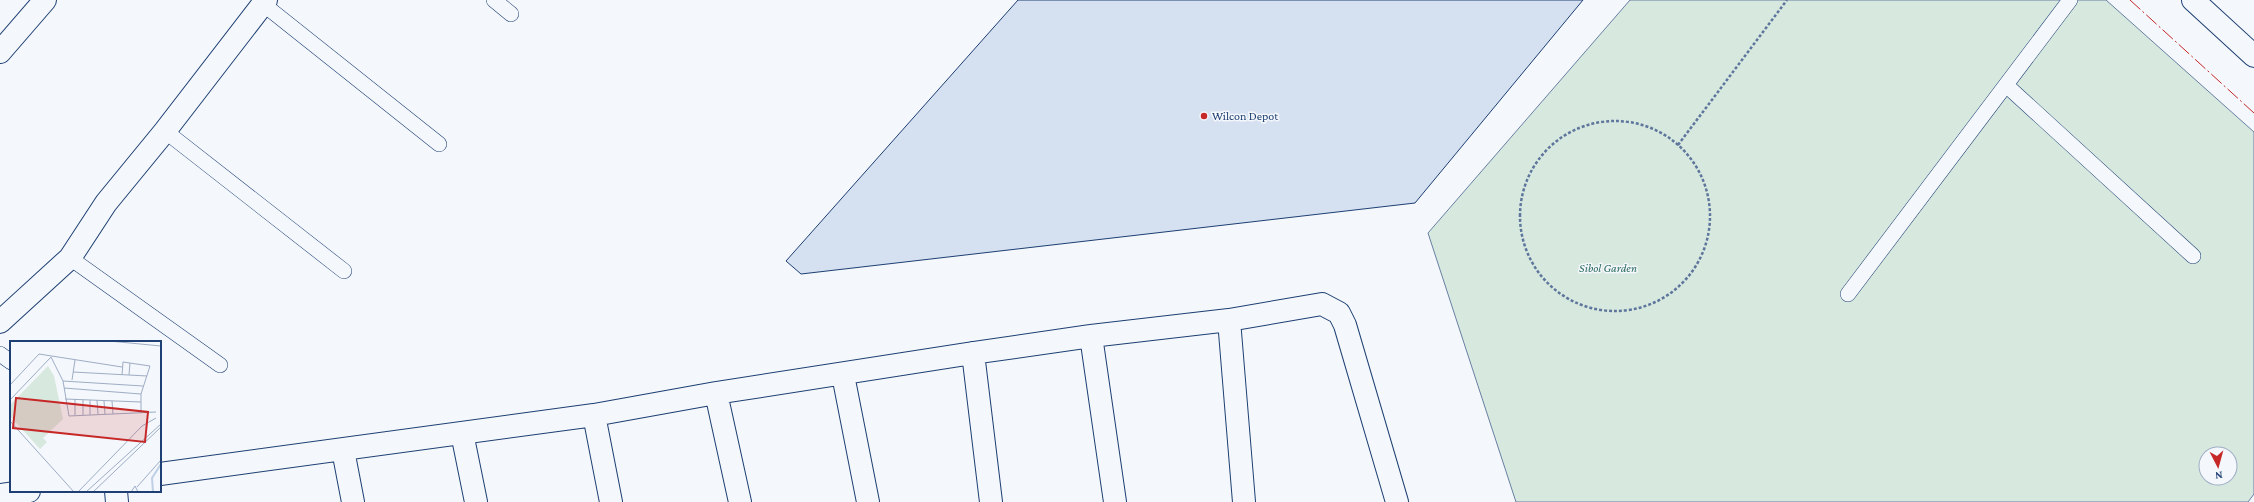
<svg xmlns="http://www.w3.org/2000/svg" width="2254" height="502" font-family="'Crimson Pro',serif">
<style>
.green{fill:#d7e8df;stroke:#687fa3;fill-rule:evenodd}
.building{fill:#d5e0f0;stroke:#1d3f73}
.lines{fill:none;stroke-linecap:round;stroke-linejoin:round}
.lane-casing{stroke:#1d3f73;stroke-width:16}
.street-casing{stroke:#1d3f73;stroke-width:24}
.highway-casing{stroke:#1d3f73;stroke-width:24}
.path{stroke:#5e769c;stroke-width:2.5;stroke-dasharray:3 2;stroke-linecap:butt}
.lane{stroke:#f4f7fb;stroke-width:15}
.street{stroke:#f4f7fb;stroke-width:22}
.highway{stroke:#f4f7fb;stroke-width:22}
.power{stroke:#c62828;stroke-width:1;stroke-dasharray:14 3 2 3;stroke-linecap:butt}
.poi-dot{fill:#c62828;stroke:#f4f7fb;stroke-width:1.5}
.labels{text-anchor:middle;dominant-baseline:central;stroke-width:3;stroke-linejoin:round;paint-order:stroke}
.poi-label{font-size:12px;fill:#1d3f73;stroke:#f4f7fb;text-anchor:start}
.park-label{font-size:12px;font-style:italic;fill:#2c6c60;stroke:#f4f7fb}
.inset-river{fill:none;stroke:#bed0e5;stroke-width:2}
.inset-road{fill:none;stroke:#9eadc5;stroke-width:1}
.view{fill:#c62828;fill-opacity:0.15;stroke:#c62828;stroke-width:2}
.inset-edge{fill:none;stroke:#1d3f73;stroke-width:2}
</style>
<rect width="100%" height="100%" fill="#f4f7fb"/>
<!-- green -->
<path class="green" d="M 1630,0 L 2106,0 L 2254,132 L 2254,494 L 2248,502 L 1516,502 L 1428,233 ZM 2206,454 L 2230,454 L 2230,478 L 2206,478 Z"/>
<!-- building -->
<path class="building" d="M 1018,0 L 1583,0 L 1415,203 L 801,274 L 786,261 Z"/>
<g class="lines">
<!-- lane casing -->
<g class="lane-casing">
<path id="lane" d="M 494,0 L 511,14
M 263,4 L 439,144
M 2006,85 L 2193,256
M 165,131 L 344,271
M 70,258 L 220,365
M 1848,294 L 2070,0
M 0,354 L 11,362"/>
</g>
<!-- street casing -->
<g class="street-casing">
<path id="street" d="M 0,52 L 45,0
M 1229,320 L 1244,502
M 0,322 L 70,258 L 106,203 L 165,131 L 266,0
M 1091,336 L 1115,502
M 973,353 L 991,502
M 843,375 L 868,502
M 716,393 L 740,502
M 594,415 L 611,502
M 462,433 L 476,502
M 343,450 L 353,502
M 160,474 L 594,415 L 716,393 L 973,353 L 1091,336 L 1229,320 L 1322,304 L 1339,313 L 1345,325 L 1397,502
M 116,491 L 117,502
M 0,495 L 29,491"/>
</g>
<!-- highway casing -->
<g class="highway-casing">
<path id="highway" d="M 2193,0 L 2254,56"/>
</g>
<!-- path -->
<path class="path" d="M1520 216a95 95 0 1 1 190 0a95 95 0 1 1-190 0Z
M 1678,145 L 1787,0"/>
<!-- lane -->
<use href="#lane" class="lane"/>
<!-- street -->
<use href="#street" class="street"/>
<!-- highway -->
<use href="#highway" class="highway"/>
<!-- power -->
<path class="power" d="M 2130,0 L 2254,113"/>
</g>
<!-- markers -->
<circle class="poi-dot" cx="1204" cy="116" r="4"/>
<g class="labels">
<!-- poi labels -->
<g class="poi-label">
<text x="1212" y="116">Wilcon Depot</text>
</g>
<!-- park labels -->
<g class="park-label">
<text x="1608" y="268">Sibol Garden</text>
</g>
</g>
<!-- overview -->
<g transform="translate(10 341)">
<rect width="151" height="151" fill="#f4f7fb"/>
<path d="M 38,25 L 44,35 L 53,78 L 33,97 L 37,101 L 30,108 L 0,75 L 0,64 Z" fill="#d7e8df"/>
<path class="inset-river" d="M 143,151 L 142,137 L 151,123"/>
<path class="inset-road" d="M 99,0 L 151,5M 41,16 L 53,40 L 59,75 L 146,71M 63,31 L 137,35M 112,34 L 113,21 L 140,25 L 131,53 L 131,72M 119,34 L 120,22M 62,39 L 65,19M 53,40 L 133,45M 0,44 L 29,13 L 112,26M 54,47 L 131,53M 55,58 L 131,61M 0,59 L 41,16M 73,59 L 73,74M 80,59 L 80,74M 87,59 L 88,73M 94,60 L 95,73M 102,60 L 103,73M 65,74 L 65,58M 0,80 L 64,151M 127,146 L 151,119M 68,151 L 132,85 L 146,77M 76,151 L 151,83M 83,151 L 151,86M 121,151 L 125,145 L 128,151"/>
<path class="view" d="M 6,57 L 138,71 L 135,101 L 3,87 Z"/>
<rect width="151" height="151" class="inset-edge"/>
</g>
<!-- north arrow -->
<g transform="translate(2218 466) rotate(174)"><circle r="19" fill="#f4f7fb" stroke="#9eadc5"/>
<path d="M0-3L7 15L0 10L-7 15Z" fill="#c62828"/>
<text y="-6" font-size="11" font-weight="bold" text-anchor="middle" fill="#1d3f73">N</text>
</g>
</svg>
